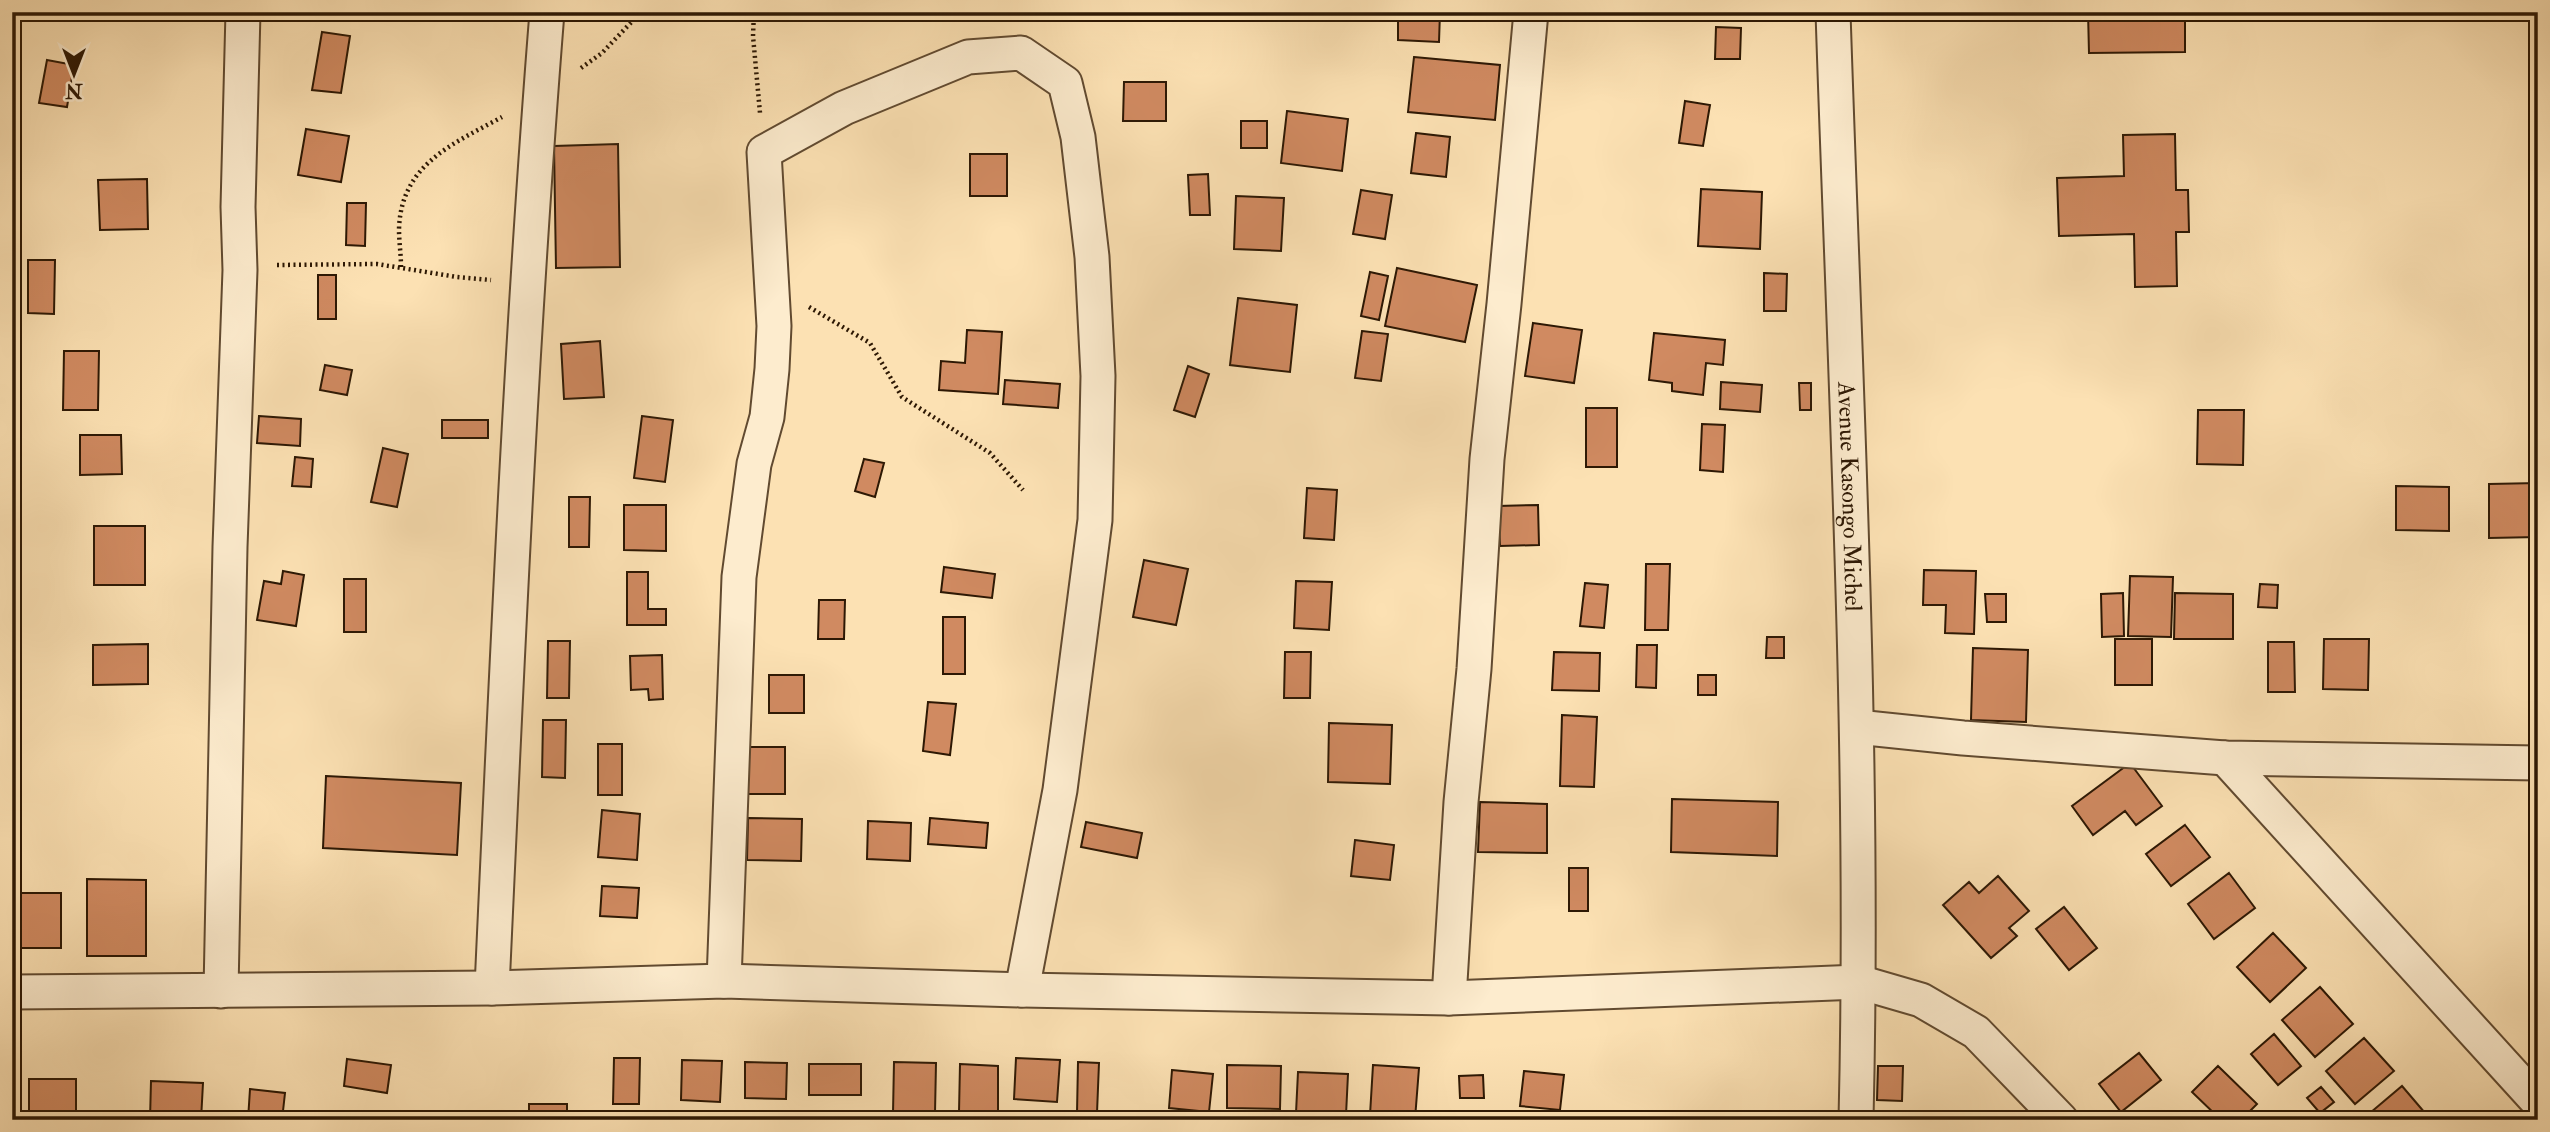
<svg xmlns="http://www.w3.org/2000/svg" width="2550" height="1132" font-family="'IM FELL Double Pica',serif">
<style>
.building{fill:#d08a61;stroke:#2d1804;stroke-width:2}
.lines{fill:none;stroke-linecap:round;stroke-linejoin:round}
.minor-casing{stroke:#614a30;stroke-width:37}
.path{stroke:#2d1804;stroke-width:4.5;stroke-dasharray:2 3.5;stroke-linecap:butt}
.minor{stroke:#fdecce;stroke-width:33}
.labels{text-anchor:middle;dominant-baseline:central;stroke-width:7;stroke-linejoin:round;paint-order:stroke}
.street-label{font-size:24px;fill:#2d1804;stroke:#fdecce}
</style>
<rect width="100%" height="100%" fill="#fce1b3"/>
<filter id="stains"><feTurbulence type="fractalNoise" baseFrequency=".00286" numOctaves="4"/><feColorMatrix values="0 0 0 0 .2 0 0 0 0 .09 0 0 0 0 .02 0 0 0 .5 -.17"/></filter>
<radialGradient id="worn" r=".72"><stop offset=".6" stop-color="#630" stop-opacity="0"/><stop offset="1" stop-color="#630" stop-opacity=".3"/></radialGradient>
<!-- building -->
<path class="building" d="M 32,12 L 59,12 L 58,19 L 32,15 Z
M 413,12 L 432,12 L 430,17 Z
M 1398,12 L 1440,12 L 1439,42 L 1398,40 Z
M 2088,12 L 2185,12 L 2185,52 L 2089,53 Z
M 1716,27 L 1741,28 L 1740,59 L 1715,59 Z
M 322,32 L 350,36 L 341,93 L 312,90 Z
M 1414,57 L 1500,65 L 1495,120 L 1408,112 Z
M 47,60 L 74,65 L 67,107 L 39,103 Z
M 1124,82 L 1166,82 L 1166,121 L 1123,121 Z
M 1685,101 L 1710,105 L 1703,146 L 1679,143 Z
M 1287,111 L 1348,119 L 1342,171 L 1281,163 Z
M 1241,121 L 1267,121 L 1267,148 L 1241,148 Z
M 306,129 L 349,136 L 341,182 L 298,175 Z
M 1416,133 L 1450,137 L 1446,177 L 1411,173 Z
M 2175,134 L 2176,190 L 2188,190 L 2189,232 L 2176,232 L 2177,286 L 2135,287 L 2134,234 L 2059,236 L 2057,178 L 2124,176 L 2123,135 Z
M 618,144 L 620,267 L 556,268 L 554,146 Z
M 970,154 L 1007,154 L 1007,196 L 970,196 Z
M 1208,174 L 1210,215 L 1190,215 L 1188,175 Z
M 147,179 L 148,229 L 100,230 L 98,180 Z
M 1701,189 L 1762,192 L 1760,249 L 1698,246 Z
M 1361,190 L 1392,195 L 1385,239 L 1353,234 Z
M 1236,196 L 1284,198 L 1281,251 L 1234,249 Z
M 347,203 L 366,203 L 365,246 L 346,245 Z
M 28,260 L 55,260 L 54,314 L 28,313 Z
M 1397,268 L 1477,285 L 1465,342 L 1385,326 Z
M 1370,272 L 1388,276 L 1379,320 L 1361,316 Z
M 1764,273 L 1787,274 L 1786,311 L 1764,311 Z
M 318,275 L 336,275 L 336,319 L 318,319 Z
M 1238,298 L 1297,305 L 1290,372 L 1230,365 Z
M 1533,323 L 1582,330 L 1574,383 L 1525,376 Z
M 967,330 L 1002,332 L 998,394 L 939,390 L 941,361 L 965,363 Z
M 1362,331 L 1388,334 L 1381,381 L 1355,378 Z
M 1654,333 L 1725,340 L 1723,365 L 1706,363 L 1703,395 L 1672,391 L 1672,383 L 1649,380 Z
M 600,341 L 604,397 L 564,399 L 561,344 Z
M 64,351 L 99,351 L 98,410 L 63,410 Z
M 325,365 L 352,370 L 347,395 L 320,390 Z
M 1188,366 L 1209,374 L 1195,417 L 1174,410 Z
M 1005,380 L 1060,384 L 1058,408 L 1003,404 Z
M 1721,382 L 1762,385 L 1760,412 L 1720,409 Z
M 1799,383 L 1811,383 L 1811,410 L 1800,410 Z
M 1586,408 L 1617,408 L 1617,467 L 1586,467 Z
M 2198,410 L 2244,410 L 2243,465 L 2197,464 Z
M 259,416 L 301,419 L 300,446 L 257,443 Z
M 642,416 L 673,420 L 665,482 L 634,478 Z
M 442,420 L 488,420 L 488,438 L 442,438 Z
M 1702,424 L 1725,425 L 1723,472 L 1700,470 Z
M 80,435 L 121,435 L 122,474 L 80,475 Z
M 383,448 L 408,454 L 397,507 L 371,502 Z
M 295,457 L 313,459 L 311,487 L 292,486 Z
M 864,459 L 884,463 L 875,497 L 855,491 Z
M 2538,483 L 2538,537 L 2489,538 L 2489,484 Z
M 2396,486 L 2449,487 L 2449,531 L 2396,530 Z
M 1307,488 L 1337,490 L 1334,540 L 1304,538 Z
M 569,497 L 590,497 L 589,547 L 569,547 Z
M 624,505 L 666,505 L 666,551 L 624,550 Z
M 1538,505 L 1539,545 L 1500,546 L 1498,506 Z
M 94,526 L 145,526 L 145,585 L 94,585 Z
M 1144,560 L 1188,569 L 1176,625 L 1133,617 Z
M 1646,564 L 1670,564 L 1668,630 L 1645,630 Z
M 944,567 L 995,574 L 992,598 L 941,592 Z
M 1924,570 L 1976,571 L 1974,634 L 1945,633 L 1946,605 L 1923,605 Z
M 283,571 L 304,575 L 296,626 L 257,620 L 264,581 L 281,584 Z
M 627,572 L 648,572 L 648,609 L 666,609 L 666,625 L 627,625 Z
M 2130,576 L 2173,577 L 2171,637 L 2128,636 Z
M 344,579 L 366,579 L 366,632 L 344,632 Z
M 1296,581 L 1332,582 L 1329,630 L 1294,628 Z
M 1585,583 L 1608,585 L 1604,628 L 1580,626 Z
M 2260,584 L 2278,585 L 2277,608 L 2258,607 Z
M 2123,593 L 2124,636 L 2102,637 L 2101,594 Z
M 2175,593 L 2233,594 L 2233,639 L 2174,639 Z
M 1985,594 L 2006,594 L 2006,622 L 1987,622 Z
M 819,600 L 845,600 L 844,639 L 818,639 Z
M 943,617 L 965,617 L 965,674 L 943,674 Z
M 1767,637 L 1784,637 L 1784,658 L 1766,658 Z
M 2115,639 L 2152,639 L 2152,685 L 2115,685 Z
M 2324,639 L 2369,639 L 2368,690 L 2323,689 Z
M 548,641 L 570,641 L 569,698 L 547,698 Z
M 2268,642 L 2294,642 L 2295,692 L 2268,692 Z
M 148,644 L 148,684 L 93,685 L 93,645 Z
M 1637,645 L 1657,645 L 1656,688 L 1636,687 Z
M 1973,648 L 2028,650 L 2026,722 L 1971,720 Z
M 1285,652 L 1311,652 L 1310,698 L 1284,698 Z
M 1554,652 L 1600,653 L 1599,691 L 1552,690 Z
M 662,655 L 663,699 L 649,700 L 648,689 L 631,690 L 630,656 Z
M 769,675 L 804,675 L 804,713 L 769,713 Z
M 1698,675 L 1716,675 L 1716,695 L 1698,695 Z
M 928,702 L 956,704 L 950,755 L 923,751 Z
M 1562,715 L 1597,717 L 1594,787 L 1560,786 Z
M 543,720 L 566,720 L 565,778 L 542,777 Z
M 1329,723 L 1392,725 L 1390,784 L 1328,782 Z
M 598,744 L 622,744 L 622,795 L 598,795 Z
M 745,747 L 785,747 L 785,794 L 745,794 Z
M 2130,763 L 2162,806 L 2136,825 L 2125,811 L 2093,835 L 2072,806 Z
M 326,776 L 461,783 L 457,855 L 323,848 Z
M 1672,799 L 1778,802 L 1777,856 L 1671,852 Z
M 1480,802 L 1547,804 L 1547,853 L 1478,852 Z
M 602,810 L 640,814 L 637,860 L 598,857 Z
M 748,818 L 802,819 L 801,861 L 747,860 Z
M 930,818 L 988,823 L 986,848 L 928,844 Z
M 868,821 L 911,823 L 910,861 L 867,859 Z
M 1086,822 L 1142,833 L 1137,858 L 1081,847 Z
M 2185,825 L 2210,857 L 2171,886 L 2146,854 Z
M 1355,840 L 1394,845 L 1390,880 L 1351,876 Z
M 1569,868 L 1588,868 L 1588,911 L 1569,911 Z
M 2229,873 L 2255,908 L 2214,939 L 2188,904 Z
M 1998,876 L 2029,911 L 2009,928 L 2017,936 L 1991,958 L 1943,905 L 1969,882 L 1979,893 Z
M 87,879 L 146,880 L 146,956 L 87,956 Z
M 602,886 L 639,888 L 637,918 L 600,916 Z
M 20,893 L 61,893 L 61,948 L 20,948 Z
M 2064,907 L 2097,948 L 2069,970 L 2036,929 Z
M 2273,933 L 2306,968 L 2270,1002 L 2237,967 Z
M 2320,987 L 2353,1024 L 2315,1057 L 2282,1020 Z
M 2274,1034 L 2301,1066 L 2278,1085 L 2251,1054 Z
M 2364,1038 L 2394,1071 L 2355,1104 L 2326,1071 Z
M 2139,1053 L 2161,1080 L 2121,1112 L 2099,1084 Z
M 614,1058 L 640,1058 L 639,1104 L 613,1104 Z
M 1016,1058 L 1060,1060 L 1057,1102 L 1014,1099 Z
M 347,1059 L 391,1065 L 387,1093 L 344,1086 Z
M 682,1060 L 722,1061 L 720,1102 L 681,1100 Z
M 745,1062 L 787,1063 L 786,1099 L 745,1098 Z
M 894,1062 L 936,1063 L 935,1113 L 893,1113 Z
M 1078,1062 L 1099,1063 L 1097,1113 L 1077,1113 Z
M 809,1064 L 861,1064 L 861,1095 L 809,1095 Z
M 960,1064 L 998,1066 L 998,1112 L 959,1112 Z
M 1227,1065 L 1281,1066 L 1280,1109 L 1227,1108 Z
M 1373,1065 L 1419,1068 L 1415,1119 L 1370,1115 Z
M 1878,1066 L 1903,1066 L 1902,1101 L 1877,1100 Z
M 2218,1066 L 2257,1104 L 2241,1120 L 2221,1120 L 2192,1092 Z
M 1172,1070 L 1213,1074 L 1209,1112 L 1169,1108 Z
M 1524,1071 L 1564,1075 L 1560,1110 L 1520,1106 Z
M 1298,1072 L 1348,1074 L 1346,1115 L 1296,1113 Z
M 1483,1075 L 1484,1098 L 1460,1098 L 1459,1076 Z
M 29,1079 L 76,1079 L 76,1120 L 29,1120 Z
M 151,1081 L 203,1083 L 201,1120 L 150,1120 Z
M 2402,1086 L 2431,1120 L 2364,1118 Z
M 2321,1087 L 2334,1102 L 2320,1113 L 2307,1098 Z
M 250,1089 L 285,1093 L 282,1120 L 248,1120 Z
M 529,1104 L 567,1104 L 567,1120 L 529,1120 Z"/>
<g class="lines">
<!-- minor casing -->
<g class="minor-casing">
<g id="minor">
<path id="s1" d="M 1833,12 C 1845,381 1865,750 1856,1120"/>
<path d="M 1857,727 L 1963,738 L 2225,758 L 2538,763"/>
<path d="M 2225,758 L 2538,1102"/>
<path d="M 724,981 L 739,577 L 754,464 L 767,417 L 772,369 L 774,326 L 764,152 L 844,108 L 968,57 L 1021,53 L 1065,83 L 1078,137 L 1092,257 L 1098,376 L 1095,520 L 1060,790 L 1022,990"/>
<path d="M 492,988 C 507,662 521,337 547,12"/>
<path d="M 221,991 L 230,547 L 240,270 L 238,207 L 243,12"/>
<path d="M 12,992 L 492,988 L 724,981 L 1022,990 L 1449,998 L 1859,982 L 1921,1000 L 1976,1032 L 2061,1120"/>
<path d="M 1449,998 L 1461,802 L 1474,669 L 1487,459 L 1504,304 L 1531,12"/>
</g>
</g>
<!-- path -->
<path class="path" d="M 754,12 L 753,36 L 760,113
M 581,68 L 602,53 L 641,12
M 277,265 L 377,264 L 457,277 L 491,280
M 401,267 C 401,254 399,242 399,229 C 401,164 453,144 502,117
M 809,307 L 870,343 L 902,397 L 990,453 L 1023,490"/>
<!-- minor -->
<use href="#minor" class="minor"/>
</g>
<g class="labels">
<!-- street labels -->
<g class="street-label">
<text stroke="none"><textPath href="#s1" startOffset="485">Avenue Kasongo Michel</textPath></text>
</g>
</g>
<!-- margin -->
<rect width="2550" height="1132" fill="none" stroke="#fce1b3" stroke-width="42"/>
<rect x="14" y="14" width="2522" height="1104" fill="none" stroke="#2d1804" stroke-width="3.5"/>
<rect x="21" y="21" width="2508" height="1090" fill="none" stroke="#2d1804" stroke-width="2"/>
<!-- north arrow -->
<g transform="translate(74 74) rotate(180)" stroke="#fdecce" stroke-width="5" paint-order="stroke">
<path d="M0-5L12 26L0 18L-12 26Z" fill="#2d1804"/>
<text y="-10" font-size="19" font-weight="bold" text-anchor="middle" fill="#2d1804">N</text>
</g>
<rect width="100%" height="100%" filter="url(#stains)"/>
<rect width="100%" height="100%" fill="url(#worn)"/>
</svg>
